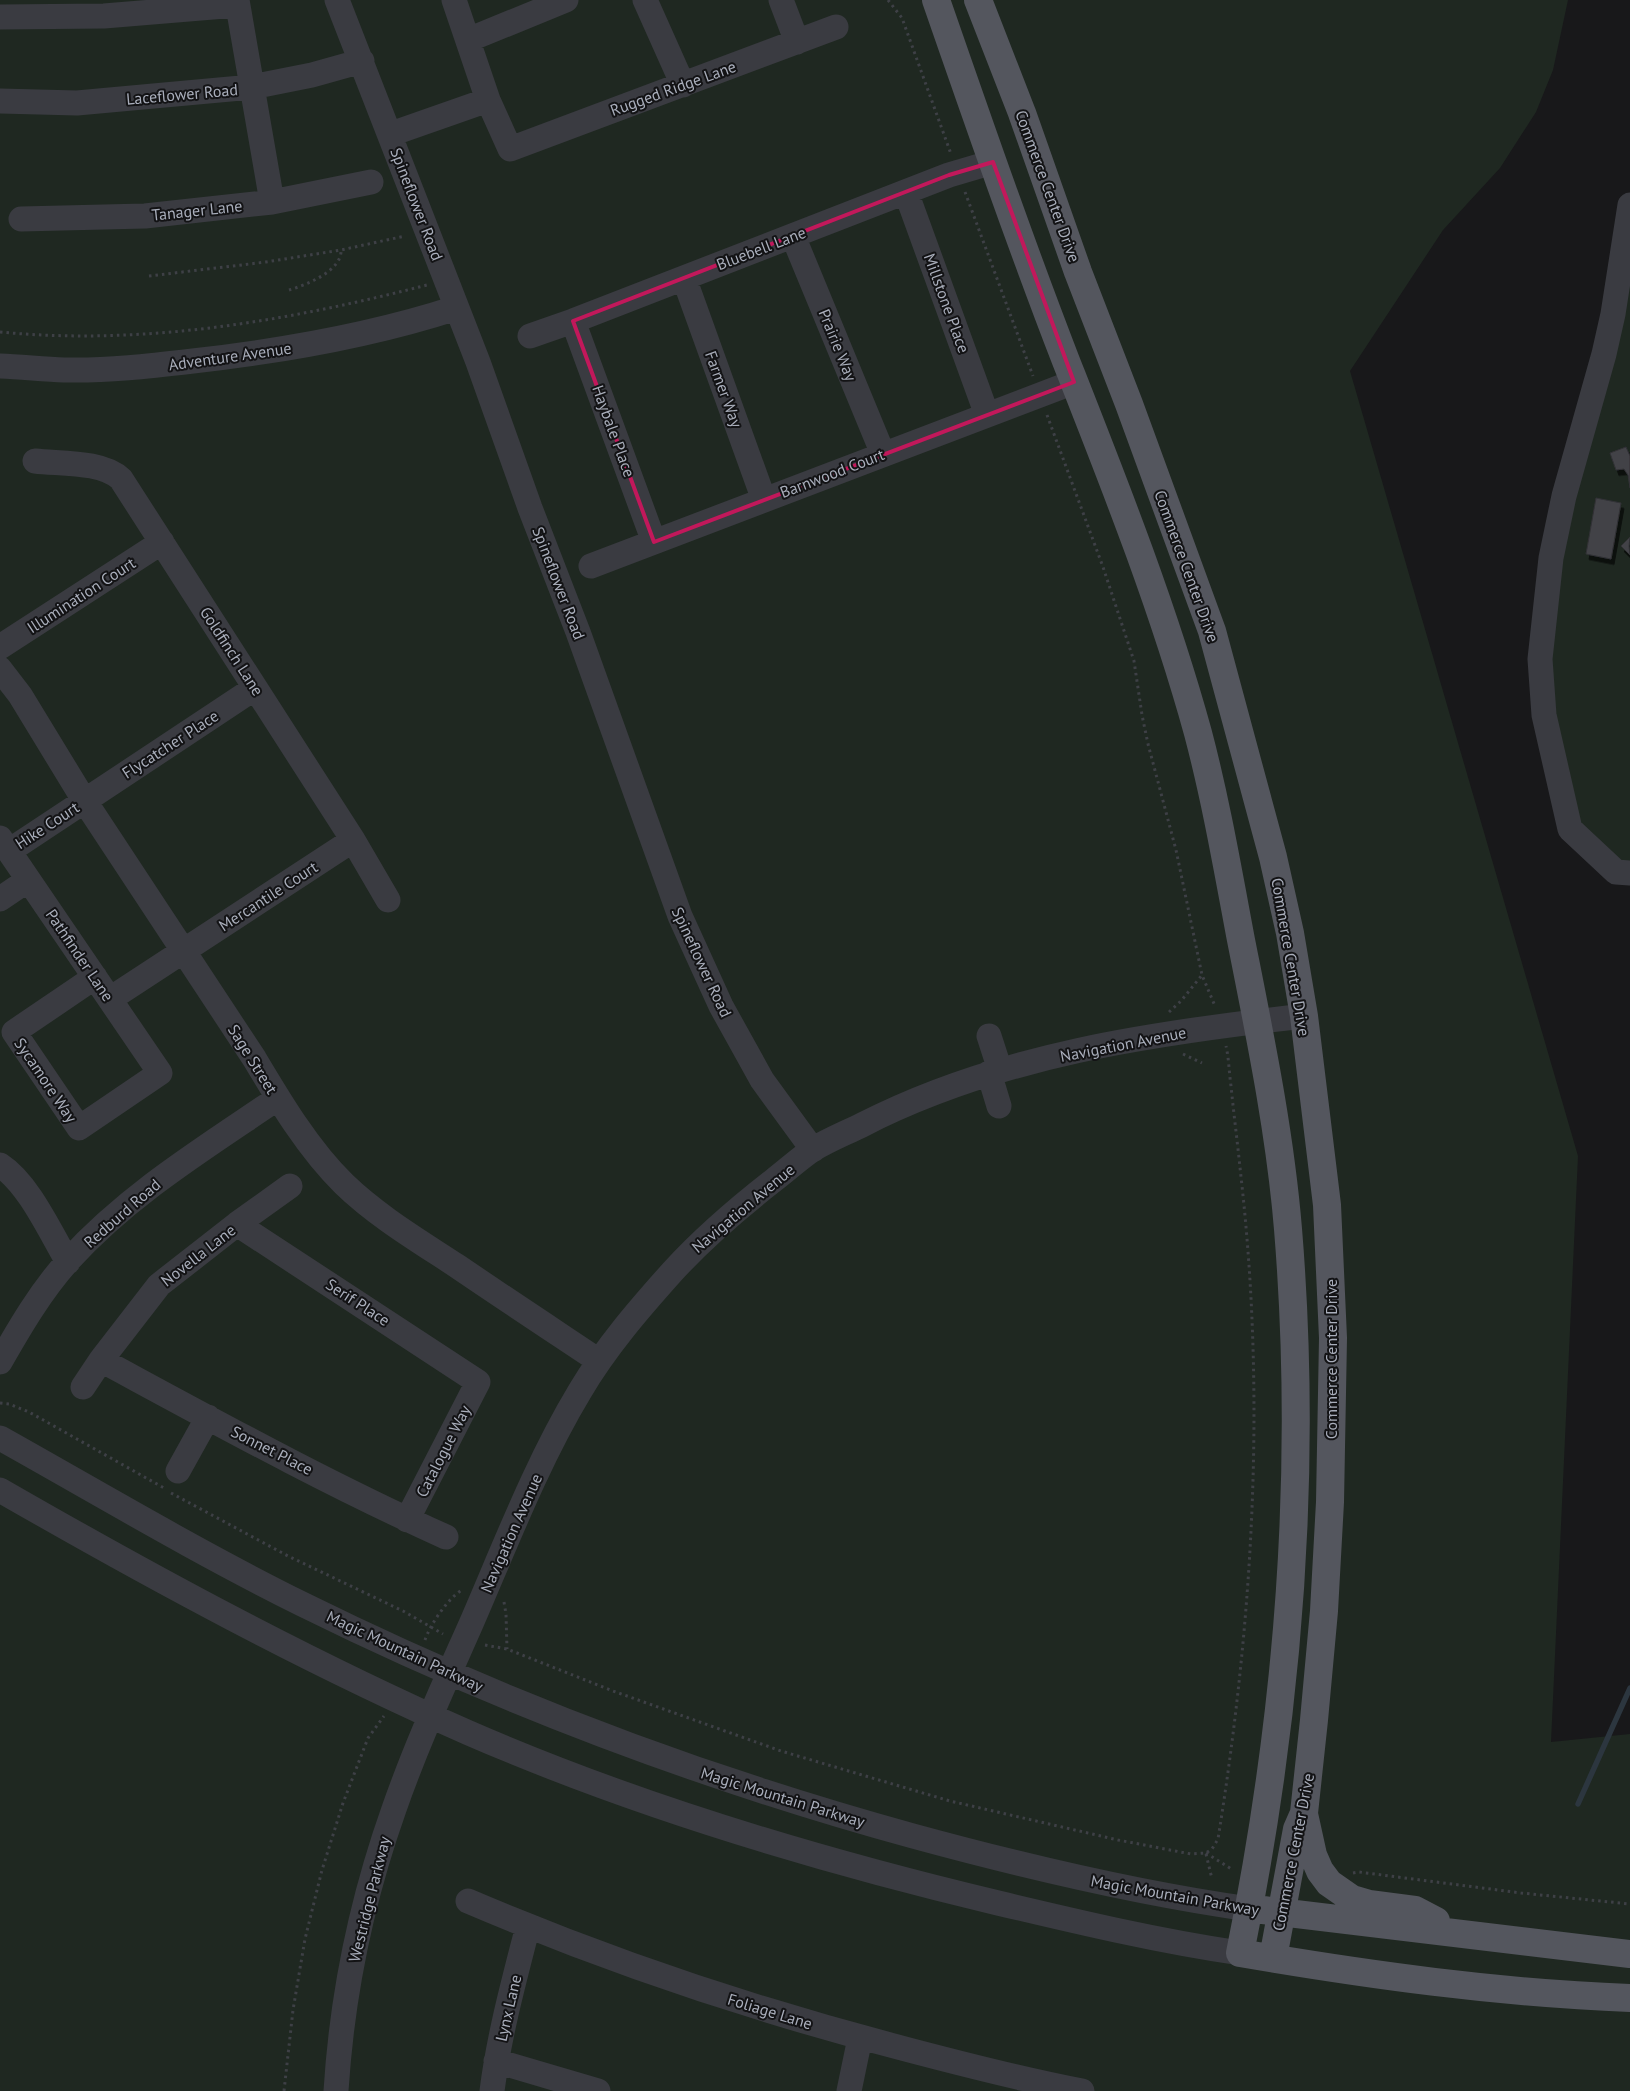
<svg xmlns="http://www.w3.org/2000/svg" width="1630" height="2091" font-family="'PT Sans',sans-serif">
<style>
.green{fill:#1f2821}
.lines{fill:none;stroke-linecap:round;stroke-linejoin:round}
.stream{stroke:#2c363f;stroke-width:5.5}
.building{fill:#424347;stroke:#323136;filter:url(#shadow)}
.path{stroke:#3e4046;stroke-width:3;stroke-dasharray:2.5 4;stroke-linecap:butt}
.minor{stroke:#3a3b41;stroke-width:25}
.major{stroke:#54565e;stroke-width:28}
.marked{fill:none;stroke:#c2185b;stroke-width:4;stroke-linejoin:round}
.labels{text-anchor:middle;dominant-baseline:central;stroke-width:4;stroke-linejoin:round;paint-order:stroke}
.street-label{font-size:16px;fill:#a9aebb;stroke:#131315}
</style>
<defs>
<filter id="shadow"><feDropShadow dx="3" dy="5.5" stdDeviation="0" flood-color="#0009"/></filter>
</defs>
<rect width="100%" height="100%" fill="#18181a"/>
<!-- green -->
<path class="green" d="M 0,0 L 1568,0 L 1553,70 L 1536,112 L 1500,168 L 1443,230 L 1350,371 L 1578,1156 L 1551,1742 L 1630,1734 L 1630,2091 L 0,2091 Z
M 1630,199 L 1630,871 L 1570,829 L 1544,715 L 1551,558 Z"/>
<g class="lines">
<!-- stream -->
<path class="stream" d="M 1578,1804 L 1630,1688"/>
</g>
<!-- building -->
<path class="building" d="M 1626,447 L 1630,456 L 1630,488 L 1628,475 L 1624,469 L 1616,470 L 1610,453 Z
M 1596,498 L 1621,503 L 1611,559 L 1586,554 Z
M 1630,537 L 1629,546 L 1630,555 L 1621,546 Z"/>
<g class="lines">
<!-- path -->
<path class="path" d="M 888,0 L 902,18 L 951,154
M 965,192 L 1033,376
M 149,276 L 266,262 L 341,250 L 405,236
M 289,290 C 306,285 342,271 341,250
M 0,332 C 144,346 288,321 427,285
M 1047,415 L 1103,567 L 1134,661 L 1142,715 L 1148,744 L 1176,850 L 1202,975 L 1215,1006
M 1169,1012 L 1181,1001 L 1202,975
M 1183,1054 L 1202,1063
M 0,1403 L 9,1404 L 29,1412 L 164,1488
M 171,1493 L 288,1556 L 403,1611 L 443,1634
M 504,1602 L 506,1614 L 507,1649
M 425,1640 C 430,1625 448,1598 462,1590
M 485,1645 L 507,1649 L 613,1691 L 781,1751 L 950,1801 L 1118,1840 L 1191,1854 L 1206,1853 L 1212,1849 L 1218,1839 C 1253,1620 1266,1398 1241,1177 C 1238,1147 1234,1116 1231,1086 C 1229,1072 1229,1059 1226,1046
M 1206,1853 L 1233,1870
M 1206,1854 L 1212,1879
M 1353,1873 L 1359,1872 L 1521,1893 L 1630,1904
M 284,2091 L 293,2010 L 305,1939 L 322,1870 L 343,1803 L 368,1738 L 384,1716"/>
<!-- minor -->
<path class="minor" d="M 237,0 L 272,202
M 337,0 L 478,362 L 530,508 L 578,632 L 680,916 L 721,1006 L 762,1080 L 813,1150
M 454,0 L 488,100 L 510,149 L 836,27
M 645,0 L 683,85
M 781,0 L 797,42
M 0,17 L 104,16 L 237,5
M 468,40 L 566,0
M 0,101 L 77,103 L 252,87 L 312,75 L 362,61
M 391,134 L 488,100
M 906,192 L 987,415
M 1630,205 L 1613,314 L 1604,354 L 1564,496 L 1551,558 L 1540,659 L 1544,715 L 1570,829 L 1616,872 L 1630,873
M 21,219 L 145,216 L 272,202 L 371,182
M 793,236 L 883,454
M 684,278 L 764,500
M 573,321 L 654,542
M 530,336 L 573,321 L 949,175 L 993,162
M 0,366 C 21,367 43,369 64,370 C 107,371 150,366 193,361 C 282,351 370,336 456,308
M 35,461 C 61,464 102,461 121,479 L 353,840 L 388,900
M 591,566 L 1074,382
M 0,647 L 162,542
M 0,669 L 20,695 L 84,800 L 254,1058 C 279,1100 308,1149 344,1184 C 377,1216 419,1241 457,1266 C 504,1298 551,1329 599,1361
M 0,838 L 160,1073 L 79,1128 L 14,1032 L 95,977
M 9,851 L 255,688
M 0,899 L 28,880
M 110,999 L 353,840
M 989,1036 L 1000,1070
M 989,1073 L 999,1106
M 0,1165 C 29,1184 50,1232 68,1262
M 237,1224 L 478,1382 L 407,1520
M 101,1360 C 214,1421 328,1484 446,1537
M 0,1362 C 20,1327 41,1291 68,1261 C 129,1194 203,1149 278,1098
M 83,1387 L 101,1360 L 159,1285 L 237,1224 L 290,1186
M 0,1438 C 100,1494 199,1553 302,1604 C 498,1701 702,1778 913,1836 C 1023,1866 1135,1893 1249,1909
M 178,1471 L 208,1417
M 0,1490 C 153,1578 308,1662 469,1733 C 639,1807 818,1860 998,1903 C 1078,1922 1158,1941 1240,1953
M 468,1901 C 611,1962 758,2011 909,2050 C 966,2065 1024,2080 1082,2091
M 496,2061 L 598,2091
M 336,2091 C 342,1995 362,1899 394,1809 C 416,1746 444,1685 471,1624 C 505,1546 536,1464 580,1391 C 606,1347 639,1309 673,1271 C 704,1237 738,1208 774,1180 C 787,1170 799,1159 812,1150 C 828,1140 846,1133 862,1125 C 998,1055 1154,1033 1304,1016
M 492,2091 C 499,2035 514,1981 528,1926
M 849,2091 L 860,2038"/>
<!-- major -->
<path class="major" d="M 936,0 C 978,121 1020,242 1066,361 C 1114,483 1163,606 1198,733 C 1216,801 1228,871 1241,940 C 1260,1036 1280,1132 1288,1229 C 1308,1473 1289,1713 1240,1953 C 1369,1975 1499,1993 1630,1998
M 978,0 L 1022,113 L 1078,272 L 1129,404 L 1212,631 L 1273,857 L 1290,933 L 1304,1016 L 1327,1205 L 1333,1338 L 1330,1502 L 1324,1611 L 1314,1720 L 1304,1813 L 1297,1829 L 1273,1958
M 1304,1814 L 1313,1855 L 1320,1871 L 1329,1883 L 1352,1899 L 1369,1904 L 1415,1910 L 1436,1921
M 1263,1910 L 1630,1954"/>
</g>
<!-- marked area -->
<path class="marked" d="M 993,162 L 1074,382 L 654,542 L 573,321 L 949,175 Z"/>
<g class="labels">
<!-- street labels -->
<g class="street-label">
<text transform="translate(673 88) rotate(-20)">Rugged Ridge Lane</text>
<text transform="translate(182 94) rotate(-5)">Laceflower Road</text>
<text transform="translate(1048 186) rotate(70)">Commerce Center Drive</text>
<text transform="translate(417 204) rotate(69)">Spineflower Road</text>
<text transform="translate(197 210) rotate(-6)">Tanager Lane</text>
<text transform="translate(761 248) rotate(-21)">Bluebell Lane</text>
<text transform="translate(947 303) rotate(70)">Millstone Place</text>
<text transform="translate(838 345) rotate(68)">Prairie Way</text>
<text transform="translate(230 356) rotate(-8)">Adventure Avenue</text>
<text transform="translate(724 389) rotate(70)">Farmer Way</text>
<text transform="translate(614 431) rotate(70)">Haybale Place</text>
<text transform="translate(832 473) rotate(-21)">Barnwood Court</text>
<text transform="translate(1187 566) rotate(70)">Commerce Center Drive</text>
<text transform="translate(559 583) rotate(69)">Spineflower Road</text>
<text transform="translate(81 595) rotate(-33)">Illumination Court</text>
<text transform="translate(232 651) rotate(57)">Goldfinch Lane</text>
<text transform="translate(170 744) rotate(-33)">Flycatcher Place</text>
<text transform="translate(47 825) rotate(-33)">Hike Court</text>
<text transform="translate(268 896) rotate(-33)">Mercantile Court</text>
<text transform="translate(80 955) rotate(56)">Pathfinder Lane</text>
<text transform="translate(1291 957) rotate(80)">Commerce Center Drive</text>
<text transform="translate(702 962) rotate(65)">Spineflower Road</text>
<text transform="translate(1123 1044) rotate(-11)">Navigation Avenue</text>
<text transform="translate(253 1059) rotate(58)">Sage Street</text>
<text transform="translate(46 1080) rotate(56)">Sycamore Way</text>
<text transform="translate(743 1208) rotate(-40)">Navigation Avenue</text>
<text transform="translate(122 1213) rotate(-41)">Redburd Road</text>
<text transform="translate(198 1255) rotate(-38)">Novella Lane</text>
<text transform="translate(358 1302) rotate(33)">Serif Place</text>
<text transform="translate(1331 1359) rotate(-90)">Commerce Center Drive</text>
<text transform="translate(272 1450) rotate(27)">Sonnet Place</text>
<text transform="translate(443 1451) rotate(-63)">Catalogue Way</text>
<text transform="translate(511 1533) rotate(-66)">Navigation Avenue</text>
<text transform="translate(405 1651) rotate(25)">Magic Mountain Parkway</text>
<text transform="translate(783 1797) rotate(17)">Magic Mountain Parkway</text>
<text transform="translate(1293 1852) rotate(-79)">Commerce Center Drive</text>
<text transform="translate(1175 1895) rotate(10)">Magic Mountain Parkway</text>
<text transform="translate(369 1899) rotate(-76)">Westridge Parkway</text>
<text transform="translate(508 2008) rotate(-77)">Lynx Lane</text>
<text transform="translate(770 2011) rotate(17)">Foliage Lane</text>
</g>
</g>
</svg>
